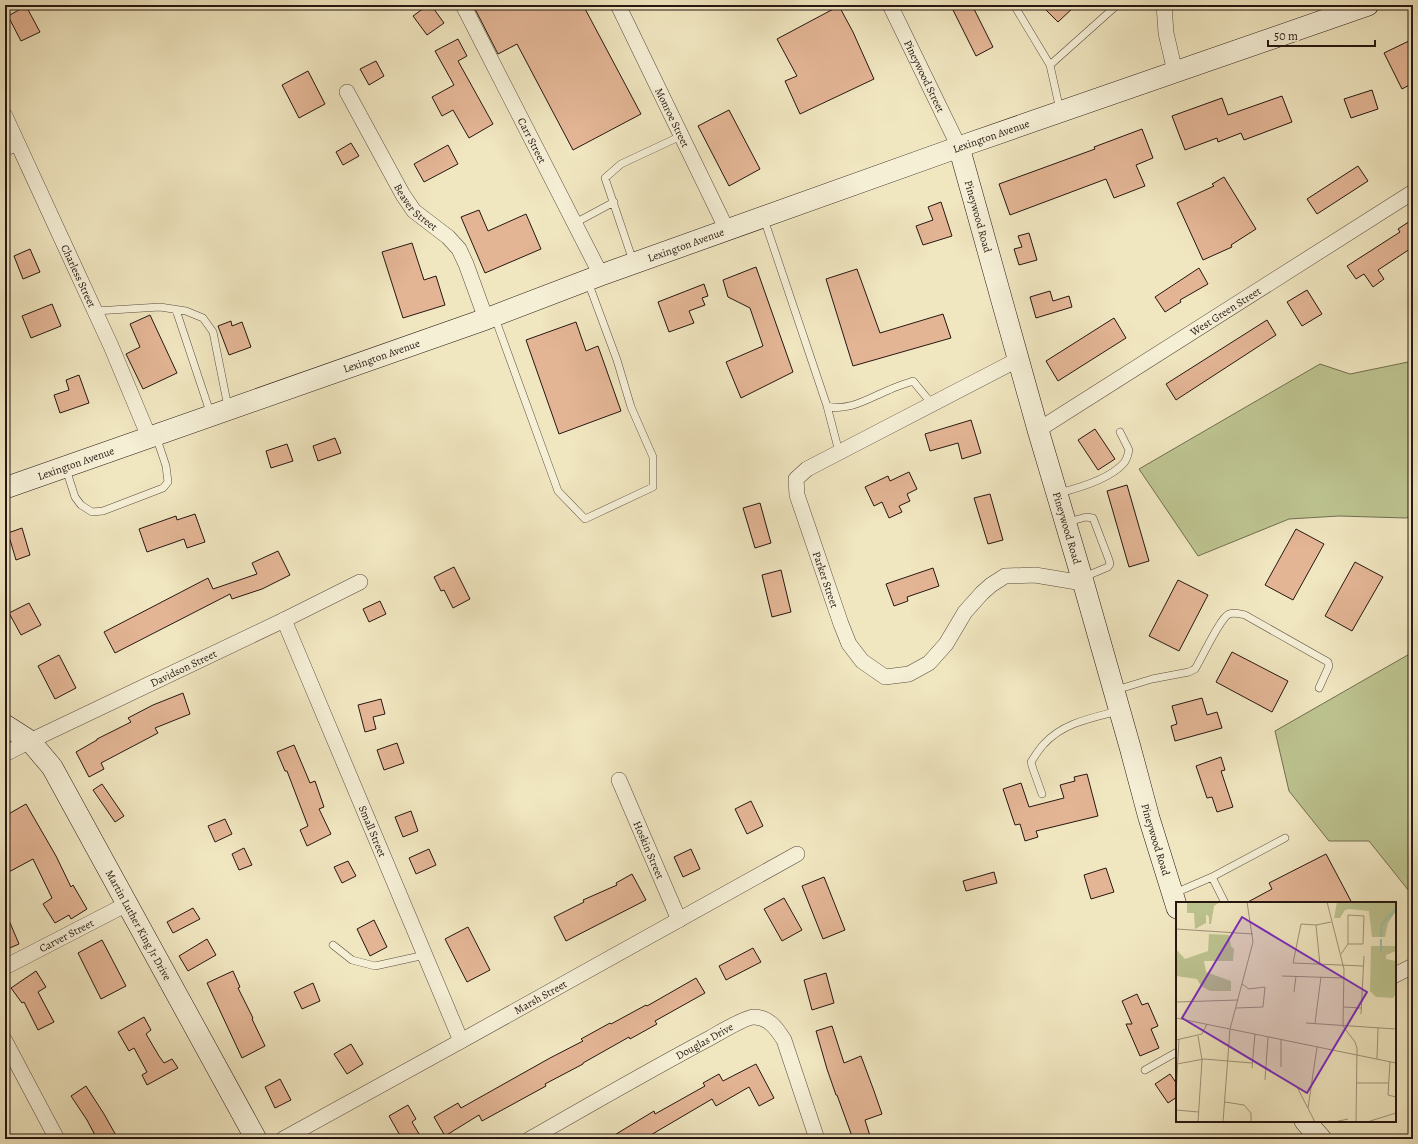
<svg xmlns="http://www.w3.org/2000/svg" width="1418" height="1144" font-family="Alegreya,serif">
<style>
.green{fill:#bdc490;stroke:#726e50}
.building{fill:#e3b595;stroke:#271711}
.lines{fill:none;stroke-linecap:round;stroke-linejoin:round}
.lane-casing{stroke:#594b3d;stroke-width:8}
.street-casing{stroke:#594b3d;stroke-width:16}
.secondary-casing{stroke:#271711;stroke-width:22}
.lane{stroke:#f5efd6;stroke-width:7}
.street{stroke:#f5efd6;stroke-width:15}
.secondary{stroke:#f5efd6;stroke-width:21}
.labels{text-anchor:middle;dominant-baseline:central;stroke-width:4;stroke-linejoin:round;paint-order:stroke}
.street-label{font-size:11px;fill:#271711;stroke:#f5efd6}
.inset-river{fill:none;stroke:#9bc0ad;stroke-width:2}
.inset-road{fill:none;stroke:#a0937a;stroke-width:1}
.view{fill:#7b2cbf;fill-opacity:0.15;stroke:#7b2cbf;stroke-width:2}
.inset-edge{fill:none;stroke:#271711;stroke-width:2}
</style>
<rect width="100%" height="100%" fill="#f0e6c0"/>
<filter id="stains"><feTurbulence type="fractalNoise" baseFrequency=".005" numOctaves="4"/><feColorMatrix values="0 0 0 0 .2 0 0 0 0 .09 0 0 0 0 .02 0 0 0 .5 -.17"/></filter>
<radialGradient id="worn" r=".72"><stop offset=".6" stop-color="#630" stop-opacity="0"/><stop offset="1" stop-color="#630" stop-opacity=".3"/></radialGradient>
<!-- green -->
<path class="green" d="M 1413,361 L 1413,515 L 1406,518 L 1339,516 L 1289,519 L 1198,556 L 1139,469 L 1320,364 L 1350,374 Z
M 1413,652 L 1413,896 L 1369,841 L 1329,841 L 1289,791 L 1275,731 Z"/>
<!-- building -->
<path class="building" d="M 428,5 L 431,5 L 444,23 L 427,35 L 413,16 Z
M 473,5 L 583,5 L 641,114 L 573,150 L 517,44 L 498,54 Z
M 963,5 L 972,5 L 993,47 L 976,56 L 953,10 Z
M 1041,5 L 1076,5 L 1058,22 Z
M 26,6 L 40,32 L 21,41 L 8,16 Z
M 839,6 L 853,32 L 874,79 L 800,114 L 785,81 L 797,76 L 777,39 Z
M 458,39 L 467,56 L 458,61 L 493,124 L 469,138 L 453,110 L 442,116 L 432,97 L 454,85 L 435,51 Z
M 1413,39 L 1413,83 L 1402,89 L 1384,53 Z
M 376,61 L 384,76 L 369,85 L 360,69 Z
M 308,71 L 325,104 L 299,118 L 282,85 Z
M 1372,90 L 1378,109 L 1351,118 L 1344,99 Z
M 1282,96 L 1292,122 L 1244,140 L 1241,133 L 1218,142 L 1217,138 L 1185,150 L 1172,116 L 1222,98 L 1228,115 Z
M 729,110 L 760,169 L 729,186 L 698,126 Z
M 1142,129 L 1153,158 L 1136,165 L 1145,186 L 1114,198 L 1106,179 L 1010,215 L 999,184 L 1095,149 L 1094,147 Z
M 351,143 L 359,156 L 343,165 L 336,152 Z
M 448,145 L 458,164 L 424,182 L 414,164 Z
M 1358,166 L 1368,181 L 1317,214 L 1307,199 Z
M 1224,177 L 1256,229 L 1231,245 L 1232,247 L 1203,260 L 1177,203 L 1214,186 L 1212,184 Z
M 941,202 L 952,236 L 923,245 L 916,226 L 933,220 L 928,207 Z
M 479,210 L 488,231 L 526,214 L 541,249 L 485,273 L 461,217 Z
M 1413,219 L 1413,247 L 1378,270 L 1384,279 L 1373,287 L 1364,274 L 1356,279 L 1347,266 L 1400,232 L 1398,229 Z
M 1029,233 L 1037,260 L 1019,265 L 1014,249 L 1022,247 L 1018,236 Z
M 412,243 L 424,280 L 436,276 L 445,305 L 403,318 L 382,252 Z
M 30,249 L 40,272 L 23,279 L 14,256 Z
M 756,267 L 793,372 L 741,398 L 726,362 L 763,346 L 750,308 L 728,297 L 723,280 Z
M 1199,268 L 1208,284 L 1180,300 L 1181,302 L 1165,312 L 1155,297 Z
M 857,269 L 880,333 L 943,314 L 951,338 L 853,366 L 826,279 Z
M 704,284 L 708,296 L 702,298 L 705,305 L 689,311 L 694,323 L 669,332 L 658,302 Z
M 1307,290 L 1322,314 L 1302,326 L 1287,302 Z
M 1050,291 L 1053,301 L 1069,296 L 1072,307 L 1036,318 L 1030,297 Z
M 52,304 L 61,326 L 31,338 L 22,316 Z
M 150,315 L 177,373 L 143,389 L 126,354 L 140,347 L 130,324 Z
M 1114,318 L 1126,338 L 1058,381 L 1046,361 Z
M 1267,320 L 1276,335 L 1176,400 L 1166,384 Z
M 231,321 L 232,326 L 242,322 L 251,347 L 229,355 L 218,326 Z
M 576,322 L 586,351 L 598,346 L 621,411 L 559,434 L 526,340 Z
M 79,375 L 89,403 L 60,413 L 54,395 L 69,390 L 66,380 Z
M 971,420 L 981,453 L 962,459 L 958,443 L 930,451 L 925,434 Z
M 1095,429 L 1115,459 L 1098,470 L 1078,440 Z
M 335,438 L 341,453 L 318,461 L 313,446 Z
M 287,444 L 293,461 L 271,468 L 266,451 Z
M 909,472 L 917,489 L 907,494 L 910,501 L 899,506 L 902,512 L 889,518 L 882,502 L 874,506 L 865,487 L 888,476 L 890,481 Z
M 1127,485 L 1149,561 L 1129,567 L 1107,491 Z
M 990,494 L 1003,540 L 988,544 L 974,498 Z
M 760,503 L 771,543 L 755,548 L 743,508 Z
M 195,514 L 205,542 L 187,548 L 184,539 L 147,552 L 139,529 L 176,516 L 177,520 Z
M 22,528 L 30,555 L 16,560 L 8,533 Z
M 1296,529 L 1324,544 L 1293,600 L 1265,585 Z
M 278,551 L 290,575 L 262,589 L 232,599 L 230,594 L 115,653 L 104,632 L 208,578 L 213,589 L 257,574 L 252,563 Z
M 1355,562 L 1383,577 L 1352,631 L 1325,616 Z
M 454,567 L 470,599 L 453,608 L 444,590 L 441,591 L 434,577 Z
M 933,568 L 939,586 L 907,597 L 908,601 L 894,606 L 886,584 Z
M 781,570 L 791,612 L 772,617 L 762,575 Z
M 1178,580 L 1208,595 L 1179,651 L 1149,636 Z
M 380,601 L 386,614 L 369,622 L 363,609 Z
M 29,603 L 41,625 L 21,635 L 9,613 Z
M 1232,652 L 1288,681 L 1272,712 L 1216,682 Z
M 59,655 L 76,688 L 55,699 L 38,666 Z
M 183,693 L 190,714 L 155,728 L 158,733 L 101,763 L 104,769 L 89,777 L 76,752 L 97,740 L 97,739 L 131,722 L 128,718 L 153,705 Z
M 1202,698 L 1207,715 L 1217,712 L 1222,728 L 1175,741 L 1171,726 L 1177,724 L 1172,706 Z
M 381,699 L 385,714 L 373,717 L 376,729 L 365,732 L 358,705 Z
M 397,743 L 404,763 L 384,770 L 377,750 Z
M 294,745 L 310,783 L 315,781 L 324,807 L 319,809 L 331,834 L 307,846 L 300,830 L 308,826 L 287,771 L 285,771 L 277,752 Z
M 1221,757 L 1225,770 L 1221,771 L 1233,807 L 1217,812 L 1212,797 L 1207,798 L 1196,766 Z
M 1087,774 L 1098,816 L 1036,831 L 1038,837 L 1025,841 L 1020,824 L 1015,825 L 1003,789 L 1021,783 L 1029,807 L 1064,798 L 1060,785 L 1075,781 L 1074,777 Z
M 102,784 L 124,816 L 115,822 L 93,790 Z
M 751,801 L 763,826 L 747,834 L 735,809 Z
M 26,804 L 56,856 L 71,887 L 73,885 L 87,909 L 71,919 L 69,915 L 55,923 L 43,904 L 52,898 L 33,859 L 5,874 L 5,816 Z
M 411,811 L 418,831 L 403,837 L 395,817 Z
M 225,819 L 232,834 L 215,842 L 208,826 Z
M 244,848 L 252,865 L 239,870 L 232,854 Z
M 429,849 L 436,865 L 416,874 L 409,858 Z
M 691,849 L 700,869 L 683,877 L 674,857 Z
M 1326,854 L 1352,903 L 1246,903 L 1272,889 L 1269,883 Z
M 348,861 L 356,876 L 342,883 L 334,867 Z
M 1106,868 L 1114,892 L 1091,899 L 1084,875 Z
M 994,872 L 997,883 L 966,891 L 963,881 Z
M 632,874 L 646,900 L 566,941 L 554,917 L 584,902 L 583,900 L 617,885 L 616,883 Z
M 824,877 L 845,930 L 823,939 L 802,886 Z
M 784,898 L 802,930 L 782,941 L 764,909 Z
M 193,908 L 200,919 L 173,933 L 167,922 Z
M 5,911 L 19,944 L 5,950 Z
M 374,920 L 387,947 L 370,956 L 357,929 Z
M 468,927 L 490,970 L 467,982 L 445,939 Z
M 207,939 L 216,955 L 188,971 L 179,956 Z
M 102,940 L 126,986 L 101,999 L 78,953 Z
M 753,948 L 761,962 L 726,980 L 719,966 Z
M 36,971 L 46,987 L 38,992 L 54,1022 L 38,1030 L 24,1002 L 22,1003 L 11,988 Z
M 233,971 L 240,987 L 238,988 L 253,1018 L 252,1019 L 265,1046 L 242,1058 L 207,983 Z
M 826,973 L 834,1003 L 812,1010 L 804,980 Z
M 696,978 L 705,993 L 655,1021 L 657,1024 L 630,1039 L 629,1037 L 583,1063 L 583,1064 L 545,1084 L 546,1086 L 482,1121 L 479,1115 L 445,1136 L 434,1117 L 458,1103 L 461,1108 L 550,1058 L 583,1041 L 581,1039 L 610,1023 L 611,1024 L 646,1005 L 647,1006 Z
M 313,983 L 320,1001 L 302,1009 L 294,992 Z
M 1137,994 L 1142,1005 L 1148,1003 L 1158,1026 L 1151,1029 L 1159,1048 L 1140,1056 L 1126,1024 L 1132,1024 L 1122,1001 Z
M 144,1017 L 151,1030 L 146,1034 L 159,1056 L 164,1063 L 172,1059 L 178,1068 L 147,1085 L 142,1075 L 147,1072 L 134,1048 L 129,1051 L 118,1032 Z
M 832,1026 L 844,1063 L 861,1056 L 874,1091 L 882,1114 L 865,1120 L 871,1139 L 853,1139 L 837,1095 L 836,1095 L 827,1069 L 816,1031 Z
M 351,1044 L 363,1064 L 347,1074 L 334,1054 Z
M 756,1064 L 774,1098 L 759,1106 L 749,1087 L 716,1106 L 712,1099 L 644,1139 L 608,1139 L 654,1111 L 655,1114 L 705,1086 L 703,1083 L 719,1074 L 723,1081 Z
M 1170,1074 L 1177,1084 L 1177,1097 L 1168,1103 L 1155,1084 Z
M 280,1079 L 291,1100 L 275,1108 L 265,1087 Z
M 86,1086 L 104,1114 L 118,1139 L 97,1139 L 87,1120 L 71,1096 Z
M 408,1105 L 416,1119 L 412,1122 L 422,1139 L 402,1139 L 389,1116 Z"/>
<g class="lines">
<!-- lane casing -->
<g class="lane-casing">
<path id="lane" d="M 1014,5 L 1050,65 L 1060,110
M 1050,65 L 1116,6
M 5,140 L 17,147
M 5,152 L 19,148
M 764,219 L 827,406 C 849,412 869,398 889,390 C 897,386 905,384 913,381 L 932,404
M 575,223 L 614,202
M 633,261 L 605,178 L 621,164 L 681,136
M 176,310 L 211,415
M 95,311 L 160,307 L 186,311 L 203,318 L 213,332 L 228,407
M 495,318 L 558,491 L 585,519 L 653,487 L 653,457 L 631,407 L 617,360 L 588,282
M 827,406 L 839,452
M 66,469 L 75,497 L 81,505 L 92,512 L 103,511 L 163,488 L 168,482 L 166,466 L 156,436
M 1059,493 C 1079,488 1109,479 1123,464 C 1127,460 1128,455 1129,450 L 1120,432
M 1068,522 L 1086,517 L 1093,518 L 1109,560 L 1110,564 L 1108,567 L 1084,577
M 1116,690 L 1152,679 L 1189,672 L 1195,669 C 1202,658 1220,618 1229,614 C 1234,612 1240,614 1245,615 L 1328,662 L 1329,666 L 1319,688
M 1042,794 L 1033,769 L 1031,762 C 1035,756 1039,749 1044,744 C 1063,723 1091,718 1118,711
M 1212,877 L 1285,838
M 1175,893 L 1212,877 L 1225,903
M 333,945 L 352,960 L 375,966 L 425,955
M 1145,1070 L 1177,1052"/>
</g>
<!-- street casing -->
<g class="street-casing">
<g id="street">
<path id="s1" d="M 463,5 L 601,275"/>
<path id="s2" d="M 618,5 L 727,230"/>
<path id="s3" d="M 890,5 L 959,147"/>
<path d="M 1164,5 L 1166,33 L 1175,72"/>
<path id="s4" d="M 347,92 L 403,195 L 414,211 L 448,237 L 459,249 L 466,264 L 486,319"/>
<path id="s5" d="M 5,116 L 111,346 L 149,437"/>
<path id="s6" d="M 1019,359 L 807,469 L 796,479 L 797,495 L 841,624 L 849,644 L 862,661 L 885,677 L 909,674 L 929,663 L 946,644 L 965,612 L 982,593 L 991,585 L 1005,576 L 1035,575 L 1083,583"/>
<path id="s7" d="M 1038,430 L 1413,192"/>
<path id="s8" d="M 284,620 L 461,1041"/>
<path id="s9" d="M 5,754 L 30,741 L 284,620 L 360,582"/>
<path id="s10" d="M 619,780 L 679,920"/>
<path id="s11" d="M 5,967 L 127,904"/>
<path d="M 1395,975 L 1413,966"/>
<path d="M 5,1041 L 57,1139"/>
<path id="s12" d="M 283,1139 L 461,1041 L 797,854"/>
<path id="s13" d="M 530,1139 C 589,1105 650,1070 710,1038 C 719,1033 745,1017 754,1017 C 769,1017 777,1029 784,1040 L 817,1139"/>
</g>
</g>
<!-- secondary casing -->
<g class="secondary-casing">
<g id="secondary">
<path id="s14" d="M 959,147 L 1038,430 L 1082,578 L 1130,747 L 1149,818 L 1177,908"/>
<path id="s15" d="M 5,488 L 486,319 L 601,275 L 959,147 L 1368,5"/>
<path id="s16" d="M 5,725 L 30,741 L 52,767 L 256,1139"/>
<path d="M 1305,1121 L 1321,1139"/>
</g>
</g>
<!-- lane -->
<use href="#lane" class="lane"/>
<!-- street -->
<use href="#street" class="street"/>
<!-- secondary -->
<use href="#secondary" class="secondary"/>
</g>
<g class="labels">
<!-- street labels -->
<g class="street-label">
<text stroke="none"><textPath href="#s3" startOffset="79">Pineywood Street</textPath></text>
<text stroke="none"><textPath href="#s2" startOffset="125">Monroe Street</textPath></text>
<text stroke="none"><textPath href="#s15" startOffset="1047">Lexington Avenue</textPath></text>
<text stroke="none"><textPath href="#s1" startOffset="152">Carr Street</textPath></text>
<text stroke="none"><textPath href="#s4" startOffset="135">Beaver Street</textPath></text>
<text stroke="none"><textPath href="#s14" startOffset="72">Pineywood Road</textPath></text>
<text stroke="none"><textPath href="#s15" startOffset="723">Lexington Avenue</textPath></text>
<text stroke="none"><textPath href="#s5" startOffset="176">Charless Street</textPath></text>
<text stroke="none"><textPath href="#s7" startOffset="222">West Green Street</textPath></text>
<text stroke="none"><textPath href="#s15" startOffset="399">Lexington Avenue</textPath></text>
<text stroke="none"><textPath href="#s15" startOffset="75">Lexington Avenue</textPath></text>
<text stroke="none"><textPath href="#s14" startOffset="396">Pineywood Road</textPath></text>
<text stroke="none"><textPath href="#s6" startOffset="359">Parker Street</textPath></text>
<text stroke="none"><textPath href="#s9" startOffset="198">Davidson Street</textPath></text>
<text stroke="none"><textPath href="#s8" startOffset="229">Small Street</textPath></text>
<text stroke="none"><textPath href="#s14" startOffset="720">Pineywood Road</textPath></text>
<text stroke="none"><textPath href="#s10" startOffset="76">Hoskin Street</textPath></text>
<text stroke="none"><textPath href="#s16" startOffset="244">Martin Luther King Jr Drive</textPath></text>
<text stroke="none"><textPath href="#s11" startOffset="69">Carver Street</textPath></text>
<text stroke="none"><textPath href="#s12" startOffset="294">Marsh Street</textPath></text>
<text stroke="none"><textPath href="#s13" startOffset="200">Douglas Drive</textPath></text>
</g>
</g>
<!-- overview -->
<g transform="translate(1176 902)">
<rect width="220" height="220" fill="#f0e6c0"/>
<path d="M 11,0 L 44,0 L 38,4 L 35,22 L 33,22 L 33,15 L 30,12 L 30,21 L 19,27 L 18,11 L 11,11 ZM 161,0 L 220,0 L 220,9 L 212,21 L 209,35 L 196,35 L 193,9 L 173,7 L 169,8 L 164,16 L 158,16 ZM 33,32 L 53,33 L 55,44 L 58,47 L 57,59 L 28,59 L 30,70 L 55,79 L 55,89 L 34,89 L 25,84 L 21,77 L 0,74 L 0,47 L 9,57 L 32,49 ZM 195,44 L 220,44 L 220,49 L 210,53 L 210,57 L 220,59 L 220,92 L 217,96 L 200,95 L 194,89 Z" fill="#bdc490"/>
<path class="inset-river" d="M 205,35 L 206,22 L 220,7M 205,50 L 205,37"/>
<path class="inset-road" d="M 151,0 L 168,67 L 167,124 L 179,140 L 181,146 L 180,220M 155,20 L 140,23 L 125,22 L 117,61 L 187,64M 140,23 L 144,63M 0,27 L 77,32M 165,52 L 172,42 L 172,13 L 188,14 L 187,42 L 172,42M 106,74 L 169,76M 118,90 L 120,74M 0,100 L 62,98M 168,105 L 185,106M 60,106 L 87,105 L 89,85 L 73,87 L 66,82M 185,112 L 188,54M 0,116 L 220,161M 130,121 L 220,127M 139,121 L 145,75M 105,137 L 105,165M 0,138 L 26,132 L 31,122M 201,157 L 202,126M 214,160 L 212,193 L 220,195M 1,162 L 28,157 L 76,161M 76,166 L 79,132M 89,178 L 92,135M 180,181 L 213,181M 121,185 L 139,220M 0,193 L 3,137M 49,200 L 68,203 L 75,211 L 75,220M 132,206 L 141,145M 0,208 L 23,210M 22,220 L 26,158 L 22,134M 47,220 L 54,127 L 77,40 L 71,0M 158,220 L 172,217M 191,220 L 220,211"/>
<path class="view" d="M 66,15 L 191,90 L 131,191 L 6,116 Z"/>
<rect width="220" height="220" class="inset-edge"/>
</g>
<!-- margin -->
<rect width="1418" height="1144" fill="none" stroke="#f0e6c0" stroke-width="20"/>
<rect x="6" y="6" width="1406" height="1132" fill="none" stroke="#271711" stroke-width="2"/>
<rect x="10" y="10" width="1398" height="1124" fill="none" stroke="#271711"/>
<!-- scale -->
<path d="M1268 40v6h107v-6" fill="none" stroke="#271711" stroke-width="2"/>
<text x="1274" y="40" font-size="12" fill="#271711" stroke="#f5efd6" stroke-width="3" paint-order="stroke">50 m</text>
<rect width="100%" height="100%" filter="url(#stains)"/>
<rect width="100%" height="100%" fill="url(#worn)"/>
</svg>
